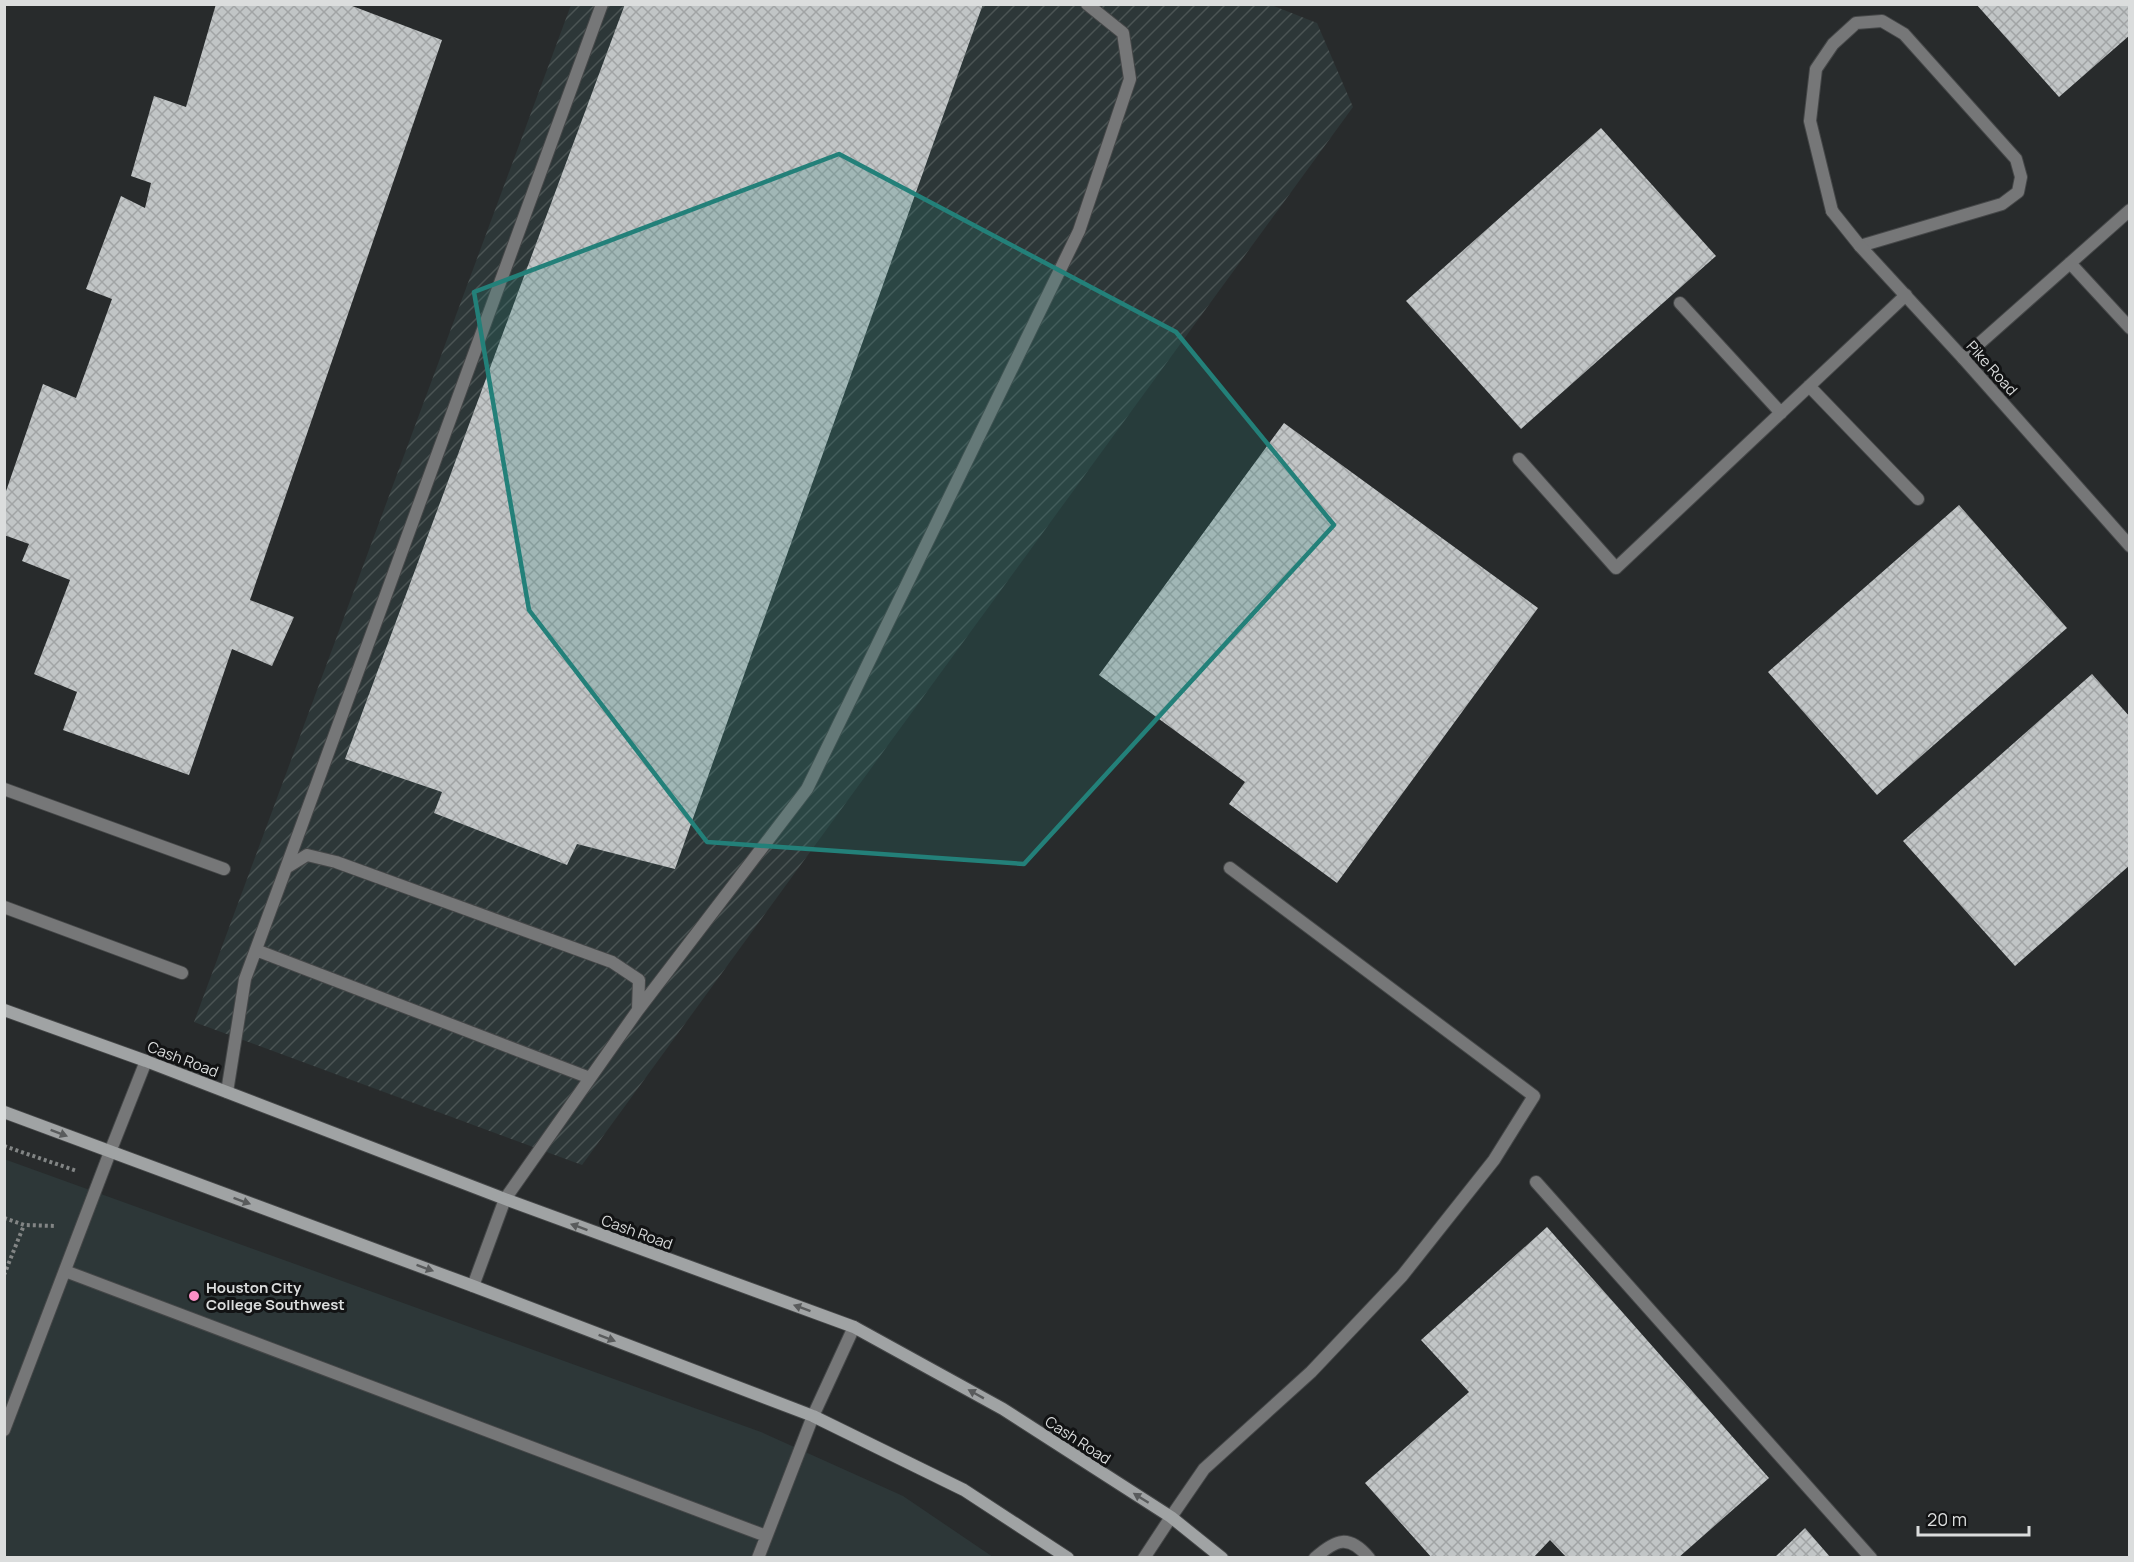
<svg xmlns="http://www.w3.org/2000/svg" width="2134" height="1562" font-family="Manrope,sans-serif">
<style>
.built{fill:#2d3738}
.industrial{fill:url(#industrial-furrows)}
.building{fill:url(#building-cross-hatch)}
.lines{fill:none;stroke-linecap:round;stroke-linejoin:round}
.lane-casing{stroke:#454748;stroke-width:14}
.street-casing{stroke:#454748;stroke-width:14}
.secondary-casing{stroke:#454748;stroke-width:14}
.path{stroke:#828585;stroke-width:4;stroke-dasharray:3 3;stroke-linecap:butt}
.lane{stroke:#767778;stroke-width:12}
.street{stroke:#767778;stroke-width:12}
.secondary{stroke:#a0a3a4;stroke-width:12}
.oneway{fill:#595b5c}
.marked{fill:#238079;fill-opacity:0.2;stroke:#238079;stroke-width:4.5;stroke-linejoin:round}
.poi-dot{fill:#fb8fc6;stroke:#121314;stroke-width:2}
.labels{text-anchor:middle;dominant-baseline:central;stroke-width:6;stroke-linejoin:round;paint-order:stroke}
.street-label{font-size:15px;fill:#dbdddd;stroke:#121314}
.poi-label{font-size:15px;font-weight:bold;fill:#dbdddd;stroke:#121314;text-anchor:start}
</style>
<defs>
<pattern id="industrial-furrows" width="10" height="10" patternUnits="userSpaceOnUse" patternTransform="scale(1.5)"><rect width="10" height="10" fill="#2d3738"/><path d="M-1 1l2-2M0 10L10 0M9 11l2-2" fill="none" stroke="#4b5454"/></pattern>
<pattern id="building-cross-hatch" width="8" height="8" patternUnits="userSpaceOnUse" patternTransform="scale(1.5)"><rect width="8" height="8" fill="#c1c5c6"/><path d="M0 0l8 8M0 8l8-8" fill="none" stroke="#a1a4a5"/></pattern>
</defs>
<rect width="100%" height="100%" fill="#282b2c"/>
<!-- built -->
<path class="built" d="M 4,1159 L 761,1432 L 903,1496 L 993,1557 L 5,1557 Z"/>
<!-- industrial -->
<path class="industrial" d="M 1269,4 L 1317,23 L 1353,107 L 582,1165 L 194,1022 L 571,5 Z"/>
<!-- building -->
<path class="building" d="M 216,4 L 347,4 L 442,40 L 250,600 L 294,617 L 272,666 L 232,649 L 189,775 L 63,730 L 77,692 L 34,674 L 70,580 L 22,561 L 29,544 L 4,535 L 4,497 L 43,384 L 76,398 L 112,299 L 86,289 L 121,196 L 145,208 L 151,183 L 131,176 L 154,96 L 186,107 Z
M 625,4 L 983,4 L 675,869 L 577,844 L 567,865 L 434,813 L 442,792 L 345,759 Z
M 1976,4 L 2130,4 L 2130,35 L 2059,97 Z
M 1601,128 L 1716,256 L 1521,429 L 1406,301 Z
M 1284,423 L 1538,608 L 1337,883 L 1229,804 L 1245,782 L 1099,675 Z
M 1959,505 L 2067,628 L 1877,795 L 1768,672 Z
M 2092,674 L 2130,717 L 2130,865 L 2015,966 L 1903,841 Z
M 1547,1227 L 1769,1478 L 1678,1558 L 1567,1558 L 1550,1540 L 1533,1558 L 1432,1558 L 1365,1483 L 1469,1392 L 1421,1340 Z
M 1805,1528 L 1831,1558 L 1774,1558 Z"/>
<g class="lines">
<!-- lane casing -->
<g class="lane-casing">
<path id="lane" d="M 1832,211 L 1810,121 L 1816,69 L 1833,44 L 1856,23 L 1882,21 L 1904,34 L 2016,159 L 2021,177 L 2018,192 L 2002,204 L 1860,246
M 2070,263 L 2130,328
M 1680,303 L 1781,413
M 1963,358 L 2130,210
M 1809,386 L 1918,499
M 1519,459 L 1616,568 L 1906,295
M 4,789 L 224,869
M 286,868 L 602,4
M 4,907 L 182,973
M 256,950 L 590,1078
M 638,1010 L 807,789 L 1079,231 L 1130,79 L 1123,33 L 1087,4
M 227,1092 L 245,979 L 286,868 L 307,855 L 336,862 L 612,962 L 639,980 L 638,1010 L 505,1199
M 1536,1182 L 1871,1558
M 65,1271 L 766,1536
M 4,1430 L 110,1152
M 1171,1517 L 1204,1469 L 1311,1372 L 1402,1276 L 1494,1160 L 1534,1096 L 1230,868
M 758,1558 L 813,1416
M 1315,1558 C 1336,1539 1349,1534 1369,1558"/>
</g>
<!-- street casing -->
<g class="street-casing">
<path id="street" d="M 1832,211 L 1860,246 L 1963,358 L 2130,546
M 110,1152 L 146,1061
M 473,1286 L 505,1199
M 813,1416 L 854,1327
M 1144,1558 L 1171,1517"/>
</g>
<!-- secondary casing -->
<g class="secondary-casing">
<path id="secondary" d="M 4,1010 L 146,1061 L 505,1199 L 854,1327 L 1003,1409 L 1171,1517 L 1222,1558
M 4,1112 L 473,1286 L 813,1416 L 964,1490 L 1068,1558"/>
</g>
<!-- path -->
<path class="path" d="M 4,1146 L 77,1171
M 4,1218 L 24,1225 L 56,1226
M 4,1275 L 24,1225"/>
<!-- lane -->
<use href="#lane" class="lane"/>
<!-- street -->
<use href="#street" class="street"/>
<!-- secondary -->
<use href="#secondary" class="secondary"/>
</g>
<!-- one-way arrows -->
<defs><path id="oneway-solid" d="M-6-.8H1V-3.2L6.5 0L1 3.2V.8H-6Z" transform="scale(1.5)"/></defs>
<g class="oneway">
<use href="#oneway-solid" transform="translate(59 1133) rotate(21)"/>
<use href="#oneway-solid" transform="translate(242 1201) rotate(20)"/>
<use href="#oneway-solid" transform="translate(579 1227) rotate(-160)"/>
<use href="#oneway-solid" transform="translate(425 1268) rotate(20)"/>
<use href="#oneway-solid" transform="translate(802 1308) rotate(-160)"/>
<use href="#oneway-solid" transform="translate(607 1338) rotate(21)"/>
<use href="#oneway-solid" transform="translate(976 1394) rotate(-151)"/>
<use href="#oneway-solid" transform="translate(1141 1498) rotate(-148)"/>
</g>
<!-- marked area -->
<path class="marked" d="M 839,154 L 1176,332 L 1334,525 L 1024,864 L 707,842 L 529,610 L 474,292 Z"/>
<!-- markers -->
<circle class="poi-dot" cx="194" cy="1296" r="6"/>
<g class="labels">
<!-- street labels -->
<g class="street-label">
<text transform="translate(1992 368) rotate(48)">Pike Road</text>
<text transform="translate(183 1059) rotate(21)">Cash Road</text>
<text transform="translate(637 1232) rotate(20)">Cash Road</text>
<text transform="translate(1078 1440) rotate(33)">Cash Road</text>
</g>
<!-- poi labels -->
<g class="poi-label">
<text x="206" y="1287">Houston City<tspan x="206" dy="17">College Southwest</tspan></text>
</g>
</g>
<!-- border -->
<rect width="2134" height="1562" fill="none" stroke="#dbdddd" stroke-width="12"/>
<!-- scale -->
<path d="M1918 1526v9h111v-9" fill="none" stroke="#dbdddd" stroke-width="3"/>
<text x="1927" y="1526" font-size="18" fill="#dbdddd" stroke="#121314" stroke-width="4.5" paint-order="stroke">20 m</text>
</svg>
